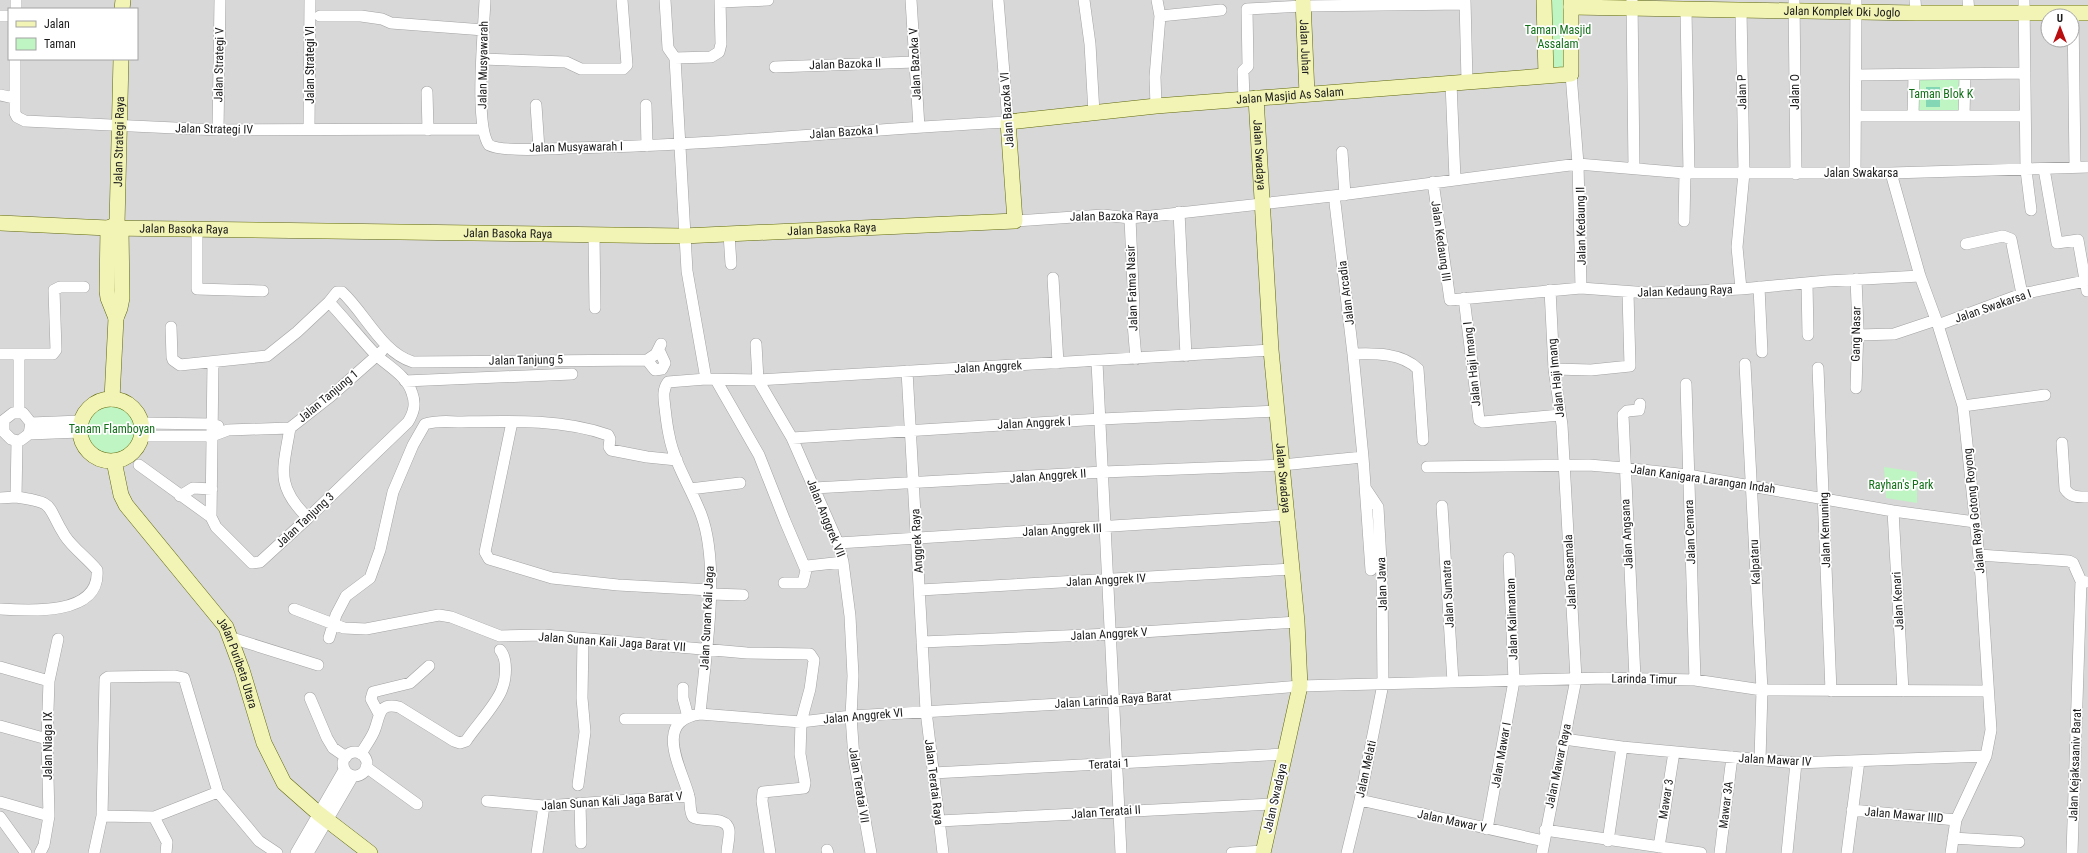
<svg xmlns="http://www.w3.org/2000/svg" width="2088" height="853" font-family="'Roboto Condensed',sans-serif">
<style>
.residential{fill:#d9d8d8;fill-rule:evenodd}
.park{fill:#bff5c2}
.pitch{fill:#83d7b5}
.lines{fill:none;stroke-linecap:round;stroke-linejoin:round}
.street-casing{stroke:#a2a2a2;stroke-width:12}
.secondary-casing{stroke:#60690b;stroke-width:16}
.street{stroke:#fff;stroke-width:11}
.secondary{stroke:#f2f4b6;stroke-width:15}
.labels{text-anchor:middle;dominant-baseline:central;stroke-width:3.5;stroke-linejoin:round;paint-order:stroke}
.street-label{font-size:12px;fill:#1b1b1b;stroke:#fff}
.park-label{font-size:12px;fill:#127018;stroke:#fff}
</style>
<rect width="100%" height="100%" fill="#ece8e1"/>
<!-- residential -->
<path class="residential" d="M 0,0 L 2088,0 L 2088,853 L 0,853 ZM 9,9 L 137,9 L 137,59 L 9,59 ZM 2048,16 L 2072,16 L 2072,40 L 2048,40 Z"/>
<!-- park -->
<path class="park" d="M 1544,0 L 1571,0 L 1571,74 L 1546,75 Z
M 1960,74 L 1964,116 L 1913,111 L 1914,75 Z
M80 430a31 31 0 1 1 62 0a31 31 0 1 1-62 0Z
M 1884,467 L 1917,472 L 1917,503 L 1886,498 Z"/>
<!-- pitch -->
<path class="pitch" d="M 1926,87 L 1940,87 L 1940,107 L 1926,107 Z"/>
<g class="lines">
<!-- street casing -->
<g class="street-casing">
<path id="street" d="M 485,0 C 484,28 474,126 489,145 C 502,152 551,149 567,148 C 715,146 861,129 1008,122 L 998,0
M 665,0 L 668,48 L 675,58 L 687,271 L 706,379 L 668,382 C 662,390 664,399 665,408 C 666,417 667,426 669,435 C 674,463 691,488 701,514 C 721,567 705,657 700,714 C 652,721 682,769 689,796 C 691,803 689,811 693,817 C 702,823 727,815 729,830 C 730,837 727,846 727,853
M 911,0 L 919,127
M 1084,0 L 1090,44 L 1094,113
M 1465,0 L 1467,81
M 1632,0 L 1634,168
M 1794,0 L 1796,174
M 1915,0 L 1916,13
M 1968,0 L 1969,14
M 2024,0 L 2026,170 L 2031,210
M 720,2 L 768,0
M 16,9 L 16,0
M 1686,10 L 1689,173
M 1741,10 L 1744,173 L 1737,247 L 1741,289
M 2073,13 L 2075,167
M 0,16 L 9,16
M 320,16 L 361,16 L 382,19 L 391,23 L 484,30
M 1160,16 L 1221,10
M 675,58 L 711,57 L 719,52 L 721,44 L 720,0
M 15,59 L 15,113 L 17,117 L 25,121 L 218,130 L 483,129
M 482,59 L 566,62 L 581,69 L 623,69 L 627,65 L 622,0
M 775,67 L 915,62
M 1856,75 L 2025,73
M 1451,83 L 1455,179
M 427,92 L 428,130
M 0,95 L 14,98
M 1244,99 L 1243,71 L 1248,66 L 1247,9 L 1303,6 L 1465,4
M 536,105 L 539,149
M 646,105 L 647,146
M 1156,106 L 1155,77 L 1160,16 L 1157,0
M 1856,116 L 2025,116
M 1913,116 L 1914,75
M 1964,116 L 1965,74
M 309,129 L 310,0
M 218,130 L 220,0
M 1342,152 L 1345,195
M 2044,169 L 2057,243 L 2078,240 L 2087,291
M 1855,173 L 1856,0
M 1891,173 L 1920,276 L 1938,325 L 1963,406 L 1981,576 L 1991,730 L 1986,756 L 1956,820 L 1951,853
M 1433,182 L 1450,300 L 1581,288 L 1649,293 L 1741,289 L 1827,281 L 1920,276
M 1335,203 L 1353,354 L 1363,457
M 1179,212 L 1186,356
M 1130,218 L 1134,309 L 1133,323 L 1136,359
M 1015,221 L 1103,215 L 1130,218 L 1161,215 L 1341,195 L 1578,164 L 1571,74
M 1684,221 L 1685,173
M 197,229 L 197,289 L 263,291
M 729,234 L 731,264
M 594,235 L 595,308
M 1966,244 L 2003,236 L 2011,239 L 2022,294
M 1053,278 L 1058,363
M 1807,283 L 1808,335
M 1759,287 L 1762,352
M 1581,288 L 1578,164 L 1685,173 L 1891,173 L 2088,167
M 1464,298 L 1479,420 L 1483,422 L 1560,415
M 329,302 L 337,292 L 342,292 C 365,313 382,353 413,362 L 647,360 L 656,354 L 661,344
M 1938,325 L 2022,294 L 2085,281
M 171,327 L 172,357 L 173,360 L 180,365 L 267,356 L 297,332 L 329,302 C 345,319 360,338 376,355 C 388,366 407,376 412,393 C 416,404 414,412 408,422 L 308,518 L 260,562 L 252,563 L 216,527 L 211,517 L 213,362
M 1858,335 L 1894,334 L 1936,320
M 756,344 L 758,380 L 792,438 L 838,543 L 843,562 L 850,616 L 853,676 L 851,716 L 854,759 L 871,853
M 0,354 L 53,354 L 56,350 L 54,290 L 60,287 L 84,287
M 1353,354 C 1375,353 1402,353 1418,369 L 1423,440
M 647,360 L 655,370 L 662,369 L 665,363 L 659,350
M 1097,362 L 1121,853
M 1745,364 L 1762,690 L 1760,760
M 1818,368 L 1831,691
M 1554,369 L 1591,370 L 1630,366 L 1628,293
M 907,371 L 926,711 L 943,853
M 706,379 L 758,380 L 1271,350
M 716,380 L 759,455 L 785,521 L 805,568
M 405,381 L 572,374
M 1686,384 L 1695,680
M 1856,388 L 1858,328 L 1856,279
M 1963,406 L 2045,395
M 19,412 L 19,355
M 512,422 L 485,552 L 489,559 L 552,578 L 618,585 L 710,590
M 31,423 L 81,421
M 142,423 L 212,424 L 218,426
M 290,428 C 283,470 275,486 308,518
M 29,434 L 31,423 L 23,413 L 13,413 L 4,420 L 4,432 L 11,439 L 17,441 L 21,440 L 29,434 L 80,432
M 142,436 L 212,436 L 228,430 L 290,428 L 331,396 L 382,351
M 792,438 L 1101,419 L 1277,411
M 2062,443 L 2065,489 C 2071,498 2078,497 2088,497
M 139,465 L 211,517
M 1427,467 L 1589,465 L 1624,468 L 1688,475 L 1893,511 L 1975,522
M 814,488 L 1103,472 L 1282,465 L 1363,457 L 1371,570
M 690,489 L 740,483
M 180,496 L 193,488 L 212,489
M 0,498 L 16,497
M 1442,506 L 1453,682
M 1893,511 L 1903,691
M 838,543 L 1287,515
M 1979,555 L 2069,561 L 2073,563 L 2081,581 L 2087,582
M 784,583 L 803,583 L 807,566 L 843,562
M 920,590 L 1292,569
M 710,594 L 743,595
M 0,609 C 29,611 101,616 97,570 C 87,558 73,548 65,536 C 45,505 58,503 16,497 L 17,441
M 294,609 L 344,628 L 366,629 L 439,615 L 451,617 L 500,636 L 544,635 L 747,653 L 810,654 L 814,660 L 810,689 L 801,722 L 800,754 L 805,783 L 804,788 L 763,792 L 762,801 L 770,853
M 232,638 L 318,665
M 329,638 L 336,615 L 346,596 L 370,578 L 380,550 L 393,492 L 413,445 L 425,424 C 440,420 447,422 462,422 C 510,421 562,419 608,435 L 610,439 L 609,447 L 611,450 L 647,457 L 677,460
M 922,642 L 1111,634 L 1297,622
M 0,667 L 49,681
M 1635,678 L 1623,415 L 1627,411 L 1639,410 L 1640,404
M 683,688 L 683,698 L 688,717
M 310,698 L 327,738 L 333,748 L 346,757
M 379,714 L 371,699 L 373,692 L 410,683 L 429,666
M 700,714 L 801,722 L 851,716 L 1113,701 L 1300,686 L 1605,678 L 1695,680 L 1762,690 L 1988,691
M 625,719 L 684,719
M 0,726 L 47,739
M 1564,739 L 1622,747 L 1796,763 L 1986,756
M343 764a12 12 0 1 1 24 0a12 12 0 1 1-24 0Z
M 361,754 C 365,746 372,738 375,729 C 380,715 379,702 399,707 L 454,741 L 460,743 L 466,741 C 475,727 497,704 502,689 C 506,679 508,659 500,650
M 366,767 L 417,804
M 933,773 L 1285,754
M 578,785 L 585,732 L 582,698 L 583,639
M 1360,800 L 1544,841
M 487,801 L 544,806 L 689,796
M 0,802 L 49,816
M 580,803 L 581,843
M 1852,810 L 1956,820
M 102,816 L 154,817 L 218,792
M 0,817 L 26,853
M 154,817 L 167,842 L 166,853
M 939,821 L 1274,804
M 1487,829 L 1514,681 L 1509,558
M 1545,830 L 1701,853
M 1953,838 L 2019,842
M 1608,841 L 1622,747
M 1659,847 L 1674,752
M 827,850 L 828,853
M 40,853 L 44,845 L 49,816 L 47,739 L 49,681 L 58,639
M 94,853 L 102,816 L 105,679 L 108,677 L 175,676 L 184,678 L 218,792 L 259,841 L 277,853
M 296,853 L 344,770
M 308,853 L 353,776
M 537,853 L 544,806
M 1232,853 L 1263,851
M 1347,853 L 1360,800 L 1383,684 L 1382,579 L 1378,507 L 1366,489
M 1542,853 L 1576,679 L 1562,425 L 1554,369 L 1550,290
M 1720,853 L 1732,757
M 1787,853 L 1796,763
M 1847,853 L 1859,761
M 2072,853 L 2081,581"/>
</g>
<!-- secondary casing -->
<g class="secondary-casing">
<g id="secondary">
<path id="s1" d="M 1303,0 L 1307,94"/>
<path d="M 1544,0 L 1546,75"/>
<path id="s2" d="M 1571,7 L 1916,13 L 2088,13"/>
<path d="M 122,9 L 123,0"/>
<path id="s3" d="M 1256,98 L 1271,350 L 1297,622 L 1300,686 L 1263,853"/>
<path id="s4" d="M 0,223 L 108,228 L 683,236 L 1015,221 L 1008,122 L 1156,106 L 1571,74 L 1571,0"/>
<path d="M 116,318 L 108,298 L 107,291 L 108,228 L 117,224"/>
<circle cx="111" cy="430" r="31"/>
<path id="s5" d="M 112,399 L 116,318 L 120,308 L 122,298 L 121,228 L 117,224 L 121,59"/>
<path id="s6" d="M 114,461 L 121,495 L 126,505 L 226,627 L 242,670 L 264,743 L 284,783 L 318,813 L 370,853"/>
</g>
</g>
<!-- street -->
<use href="#street" class="street"/>
<!-- secondary -->
<use href="#secondary" class="secondary"/>
</g>
<g class="labels">
<!-- street labels -->
<g class="street-label">
<text stroke="none"><textPath href="#s2" startOffset="271">Jalan Komplek Dki Joglo</textPath></text>
<text stroke="none"><textPath href="#s1" startOffset="47">Jalan Juhar</textPath></text>
<text transform="translate(845 64) rotate(-2)">Jalan Bazoka II</text>
<text transform="translate(915 64) rotate(-93)">Jalan Bazoka V</text>
<text transform="translate(219 65) rotate(-89)">Jalan Strategi V</text>
<text transform="translate(310 65) rotate(-90)">Jalan Strategi VI</text>
<text transform="translate(483 65) rotate(-89)">Jalan Musyawarah</text>
<text transform="translate(1742 92) rotate(-91)">Jalan P</text>
<text transform="translate(1795 92) rotate(-90)">Jalan O</text>
<text stroke="none"><textPath href="#s4" startOffset="1398">Jalan Masjid As Salam</textPath></text>
<text transform="translate(1007 110) rotate(-94)">Jalan Bazoka VI</text>
<text transform="translate(214 129) rotate(1)">Jalan Strategi IV</text>
<text transform="translate(844 132) rotate(-4)">Jalan Bazoka I</text>
<text stroke="none"><textPath href="#s5" startOffset="260">Jalan Strategi Raya</textPath></text>
<text transform="translate(576 147) rotate(-1)">Jalan Musyawarah I</text>
<text stroke="none"><textPath href="#s3" startOffset="57">Jalan Swadaya</textPath></text>
<text x="1861" y="173">Jalan Swakarsa</text>
<text transform="translate(1114 216) rotate(-1)">Jalan Bazoka Raya</text>
<text transform="translate(1581 226) rotate(-91)">Jalan Kedaung II</text>
<text stroke="none"><textPath href="#s4" startOffset="832">Jalan Basoka Raya</textPath></text>
<text stroke="none"><textPath href="#s4" startOffset="184">Jalan Basoka Raya</textPath></text>
<text stroke="none"><textPath href="#s4" startOffset="508">Jalan Basoka Raya</textPath></text>
<text transform="translate(1441 241) rotate(82)">Jalan Kedaung III</text>
<text transform="translate(1132 288) rotate(-92)">Jalan Fatma Nasir</text>
<text transform="translate(1685 291) rotate(-2)">Jalan Kedaung Raya</text>
<text transform="translate(1346 293) rotate(-97)">Jalan Arcadia</text>
<text transform="translate(1993 306) rotate(-19)">Jalan Swakarsa I</text>
<text transform="translate(1856 334) rotate(-89)">Gang Nasar</text>
<text transform="translate(526 360) rotate(-1)">Jalan Tanjung 5</text>
<text transform="translate(1472 364) rotate(-96)">Jalan Haji Imang I</text>
<text transform="translate(988 367) rotate(-3)">Jalan Anggrek</text>
<text transform="translate(1556 378) rotate(-96)">Jalan Haji Imang</text>
<text transform="translate(328 396) rotate(-40)">Jalan Tanjung 1</text>
<text transform="translate(1034 423) rotate(-3)">Jalan Anggrek I</text>
<text transform="translate(1048 476) rotate(-4)">Jalan Anggrek II</text>
<text stroke="none"><textPath href="#s3" startOffset="381">Jalan Swadaya</textPath></text>
<text transform="translate(1703 479) rotate(8)">Jalan Kanigara Larangan Indah</text>
<text transform="translate(1974 511) rotate(-96)">Jalan Raya Gotong Royong</text>
<text transform="translate(826 518) rotate(68)">Jalan Anggrek VII</text>
<text transform="translate(305 520) rotate(-43)">Jalan Tanjung 3</text>
<text transform="translate(1062 530) rotate(-3)">Jalan Anggrek III</text>
<text transform="translate(1825 530) rotate(-92)">Jalan Kemuning</text>
<text transform="translate(1690 532) rotate(-92)">Jalan Cemara</text>
<text transform="translate(1627 534) rotate(-93)">Jalan Angsana</text>
<text transform="translate(917 541) rotate(-93)">Anggrek Raya</text>
<text transform="translate(1755 562) rotate(-93)">Kalpataru</text>
<text transform="translate(1570 572) rotate(-93)">Jalan Rasamala</text>
<text transform="translate(1106 580) rotate(-3)">Jalan Anggrek IV</text>
<text transform="translate(1382 584) rotate(-92)">Jalan Jawa</text>
<text transform="translate(1448 594) rotate(-93)">Jalan Sumatra</text>
<text transform="translate(1898 601) rotate(-93)">Jalan Kenari</text>
<text transform="translate(707 618) rotate(-87)">Jalan Sunan Kali Jaga</text>
<text transform="translate(1512 619) rotate(-92)">Jalan Kalimantan</text>
<text transform="translate(1109 634) rotate(-3)">Jalan Anggrek V</text>
<text transform="translate(612 642) rotate(4)">Jalan Sunan Kali Jaga Barat VII</text>
<text stroke="none"><textPath href="#s6" startOffset="241">Jalan Puribeta Utara</textPath></text>
<text transform="translate(1644 679) rotate(1)">Larinda Timur</text>
<text transform="translate(1113 700) rotate(-4)">Jalan Larinda Raya Barat</text>
<text transform="translate(863 716) rotate(-5)">Jalan Anggrek VI</text>
<text transform="translate(48 746) rotate(-90)">Jalan Niaga IX</text>
<text transform="translate(1501 755) rotate(-80)">Jalan Mawar I</text>
<text transform="translate(1775 760) rotate(3)">Jalan Mawar IV</text>
<text transform="translate(1109 764) rotate(-3)">Teratai 1</text>
<text transform="translate(2075 765) rotate(-88)">Jalan Kejaksaaniv Barat</text>
<text transform="translate(1558 766) rotate(-78)">Jalan Mawar Raya</text>
<text transform="translate(1366 769) rotate(-78)">Jalan Melati</text>
<text transform="translate(934 782) rotate(83)">Jalan Teratai Raya</text>
<text transform="translate(859 785) rotate(81)">Jalan Teratai VII</text>
<text transform="translate(1275 798) rotate(-77)">Jalan Swadaya</text>
<text transform="translate(1666 799) rotate(-81)">Mawar 3</text>
<text transform="translate(612 801) rotate(-4)">Jalan Sunan Kali Jaga Barat V</text>
<text transform="translate(1726 805) rotate(-83)">Mawar 3A</text>
<text transform="translate(1106 812) rotate(-4)">Jalan Teratai II</text>
<text transform="translate(1904 815) rotate(5)">Jalan Mawar IIID</text>
<text transform="translate(1452 821) rotate(12)">Jalan Mawar V</text>
</g>
<!-- park labels -->
<g class="park-label">
<text x="1558" y="30">Taman Masjid<tspan x="1558" dy="14">Assalam</tspan></text>
<text x="1941" y="94">Taman Blok K</text>
<text x="112" y="429">Tanam Flamboyan</text>
<text x="1901" y="485">Rayhan's Park</text>
</g>
</g>
<!-- legend -->
<rect x="8" y="8" width="130" height="52" fill="#ffffff" stroke="#a4a4a4"/>
<rect x="16" y="21" width="20" height="6" fill="#f2f4b6" stroke="#a4a4a4"/>
<text x="44" y="28" font-size="12" fill="#1b1b1b">Jalan</text>
<rect x="16" y="38" width="20" height="12" fill="#bff5c2" stroke="#a4a4a4"/>
<text x="44" y="48" font-size="12" fill="#1b1b1b">Taman</text>
<!-- north arrow -->
<g transform="translate(2060 28)"><circle r="19" fill="#ffffff" stroke="#a4a4a4"/>
<path d="M0-3L7 15L0 10L-7 15Z" fill="#b90d10"/>
<text y="-6" font-size="11" font-weight="bold" text-anchor="middle" fill="#1b1b1b">U</text>
</g>
</svg>
